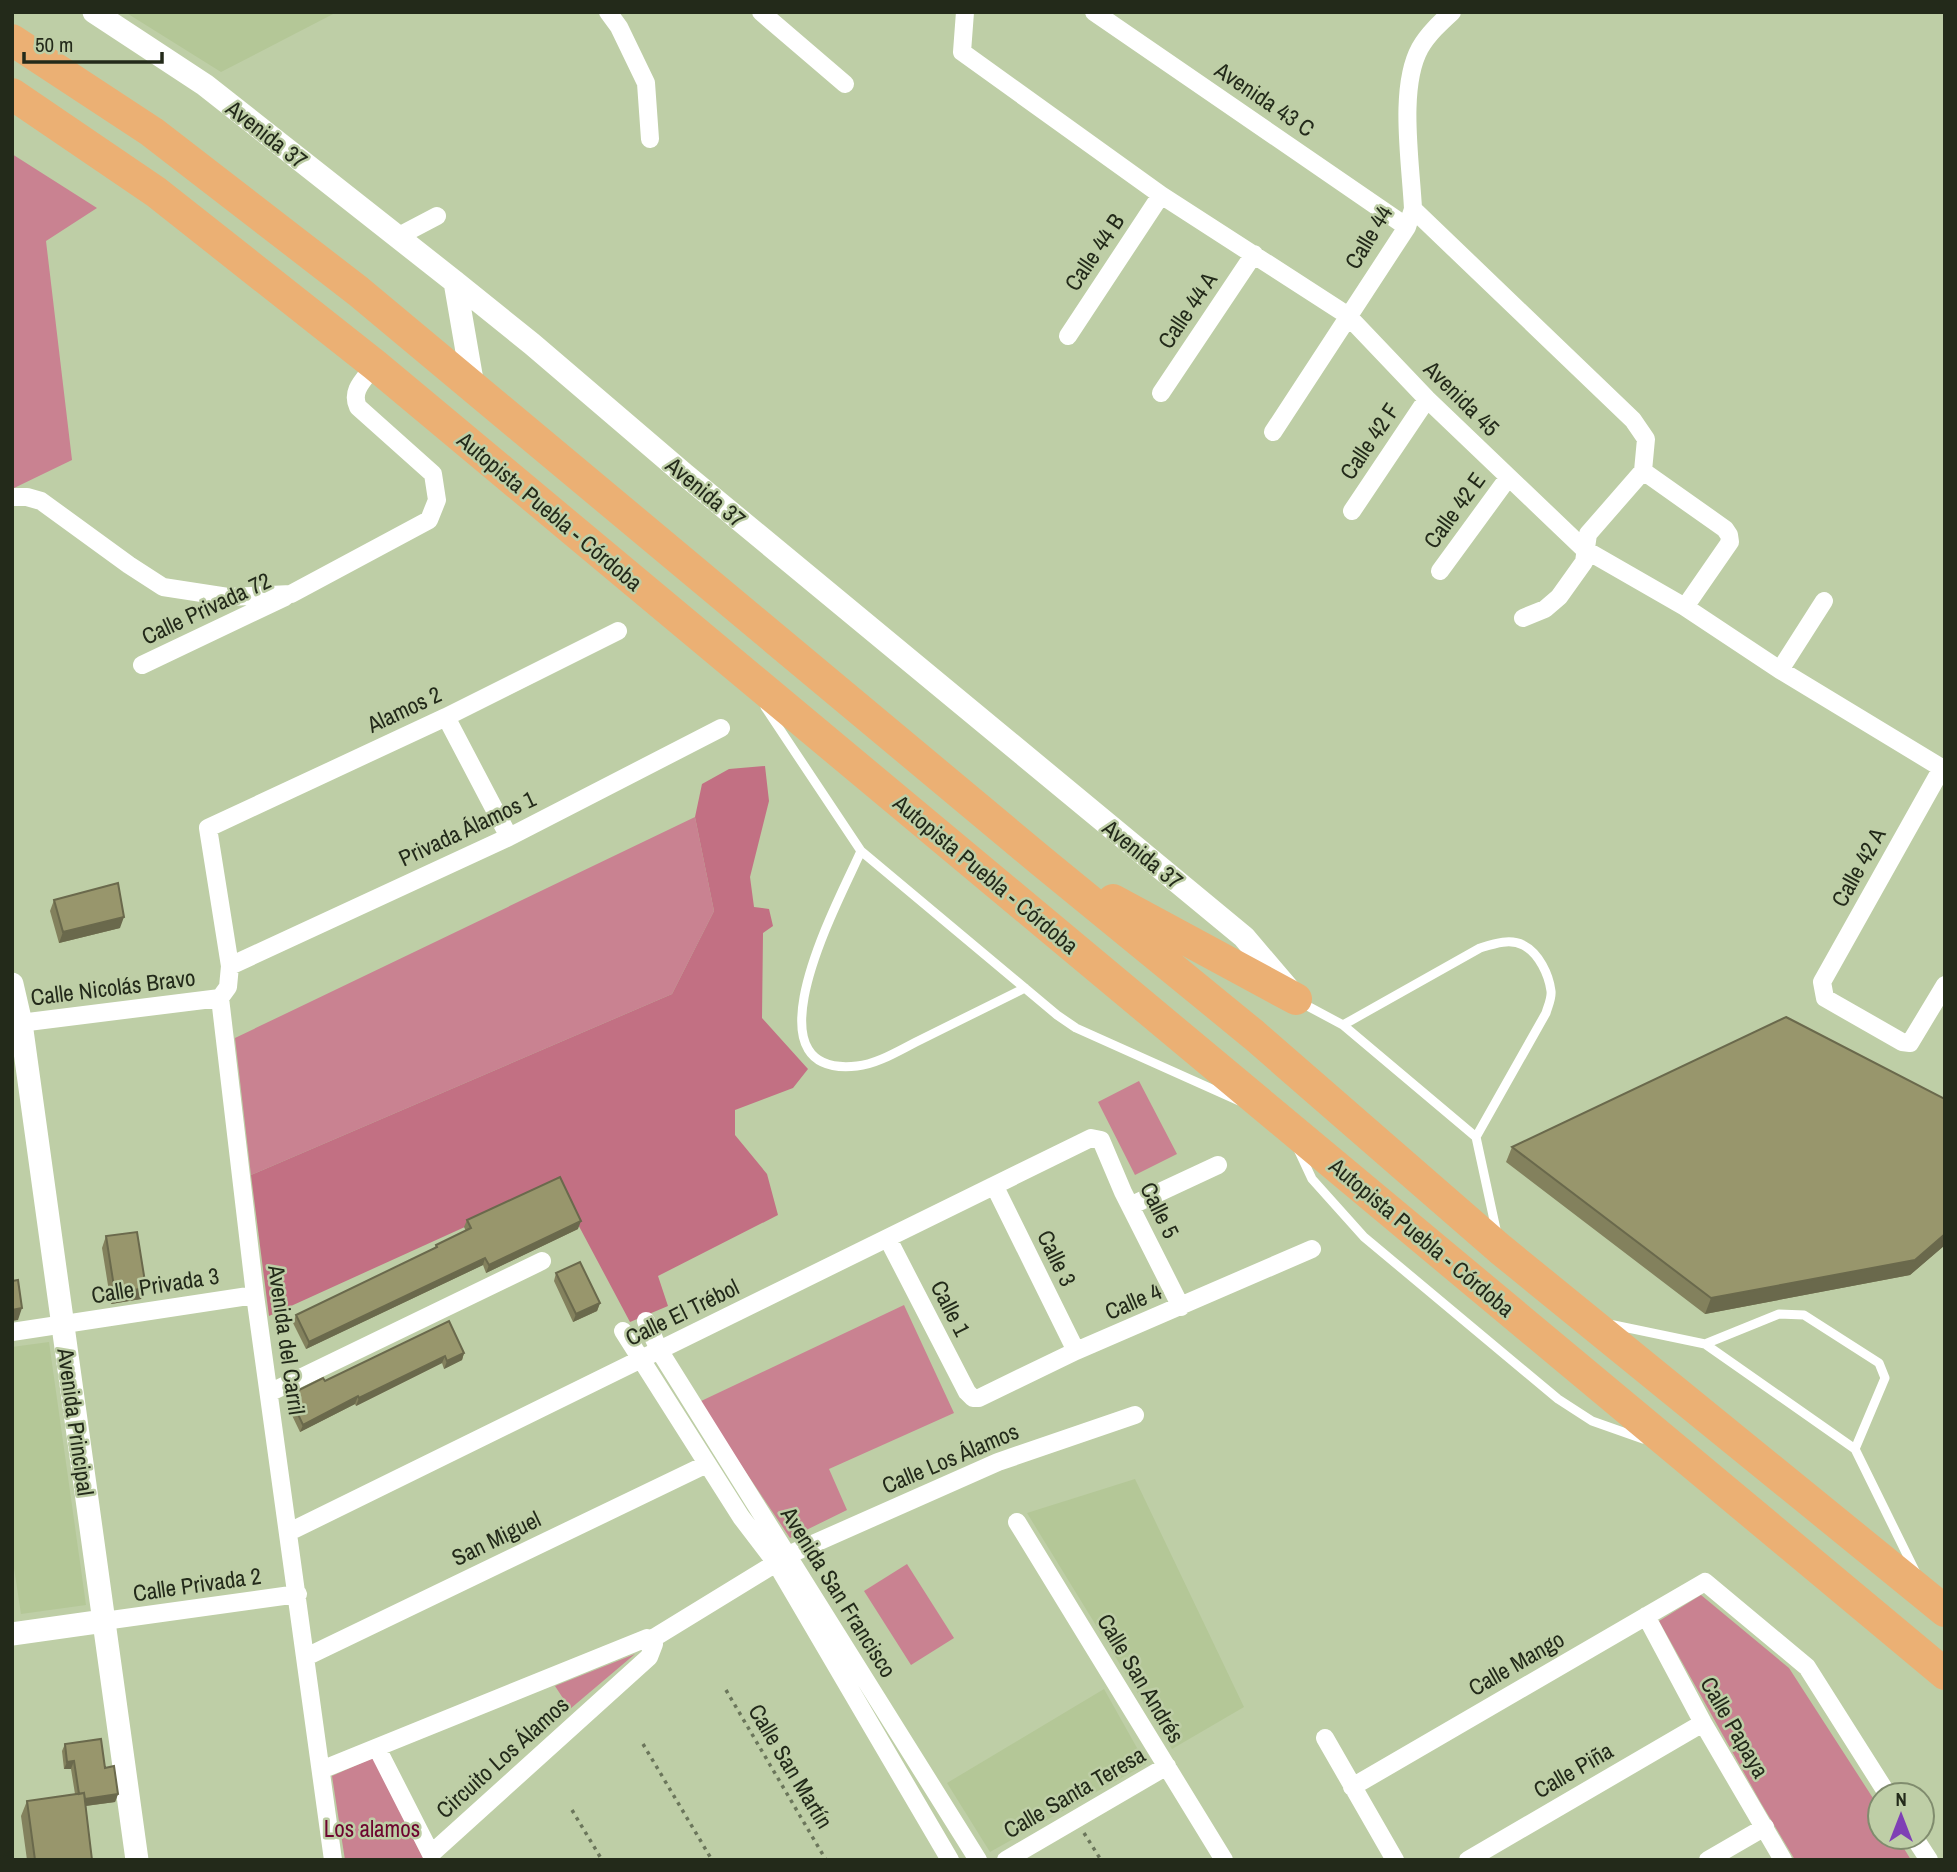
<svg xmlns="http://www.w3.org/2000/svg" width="1957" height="1872" font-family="'Archivo Narrow',sans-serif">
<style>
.built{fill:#b4c797}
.green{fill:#c98291}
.forest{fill:#c27083}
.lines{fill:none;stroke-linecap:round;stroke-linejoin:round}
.path{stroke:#6b765b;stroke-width:3.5;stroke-dasharray:3.5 5;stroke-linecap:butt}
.service{stroke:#fff;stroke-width:9}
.minor{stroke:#fff;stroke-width:18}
.tertiary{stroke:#fff;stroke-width:23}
.motorway{stroke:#ebb074;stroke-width:32}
.wall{fill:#83815d}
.shaded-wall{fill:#6a694c}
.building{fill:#98966c;stroke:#6a694c;stroke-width:2}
.labels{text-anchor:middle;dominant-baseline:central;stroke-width:5;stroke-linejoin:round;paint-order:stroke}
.street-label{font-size:23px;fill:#232a1a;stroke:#becea6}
.park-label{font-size:23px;fill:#6d042f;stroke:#becea6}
</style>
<rect width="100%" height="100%" fill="#becea6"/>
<!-- built -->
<path class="built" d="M 125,12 L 337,12 L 221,72 Z
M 49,1342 L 86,1605 L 21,1614 L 12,1555 L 12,1347 Z
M 1135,1479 L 1244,1707 L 1172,1749 L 1027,1513 Z
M 1104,1689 L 1146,1764 L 990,1852 L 947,1783 Z"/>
<!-- green -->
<path class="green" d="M 12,154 L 97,208 L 46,241 L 72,460 L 12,489 Z
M 695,817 L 714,911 L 672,994 L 251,1175 L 235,1038 Z
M 1139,1081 L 1177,1154 L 1135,1175 L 1098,1102 Z
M 904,1305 L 954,1413 L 829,1469 L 847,1510 L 790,1538 L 699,1402 Z
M 907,1564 L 954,1638 L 911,1665 L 864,1591 Z
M 1701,1595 L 1789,1668 L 1880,1809 L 1880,1837 L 1897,1837 L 1911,1860 L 1795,1860 L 1761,1803 L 1659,1621 Z
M 635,1654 L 570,1709 L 555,1686 Z
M 373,1758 L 424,1860 L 345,1860 L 332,1776 Z"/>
<!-- forest -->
<path class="forest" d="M 765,766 L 769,801 L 750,877 L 754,907 L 769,909 L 773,926 L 763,933 L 762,1018 L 808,1069 L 793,1088 L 735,1110 L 735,1135 L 767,1174 L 778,1215 L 658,1276 L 668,1306 L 630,1322 L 557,1185 L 269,1316 L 251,1175 L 672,994 L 714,911 L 695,817 L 702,784 L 729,769 Z"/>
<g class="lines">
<!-- path -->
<path class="path" d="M 726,1690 L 826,1860
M 643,1744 L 712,1860
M 572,1810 L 602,1860
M 1084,1833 L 1101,1860"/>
<!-- service -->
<path class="service" d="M 765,707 L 861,851 L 1057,1015 L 1076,1028 L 1239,1101
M 861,851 C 842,895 740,1079 857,1066 C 877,1064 898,1051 916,1042 C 952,1024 989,1006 1025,988
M 1300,1002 L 1343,1025 L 1476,1137 L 1497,1234
M 1343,1025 L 1480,948 C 1493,944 1510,938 1523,945 C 1539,953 1549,975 1551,991 C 1552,998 1548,1006 1546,1013 L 1476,1137
M 1298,1149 L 1312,1179 L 1364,1237 L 1558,1399 L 1592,1421 L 1643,1439
M 1609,1324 L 1705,1344 L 1855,1449 L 1916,1573
M 1705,1344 L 1779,1314 L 1804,1315 L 1879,1363 L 1885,1378 L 1855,1449"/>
<!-- minor -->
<path class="minor" d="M 608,12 L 619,27 L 646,83 L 650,139
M 761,12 L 845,84
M 965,12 L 962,52 L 1161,195 L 1347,315 L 1427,399 L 1584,549 L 1685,607 L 1780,670 L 1945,770
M 1094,12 L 1407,227
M 1413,209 L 1633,420 L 1646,439 L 1643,471
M 397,237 L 437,216
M 1068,336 L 1161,195
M 1161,393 L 1254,254
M 1273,432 L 1407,227 L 1413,209 C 1411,164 1398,88 1420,48 C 1428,34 1440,23 1452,12
M 1643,471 L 1725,529 L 1729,535 L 1730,542 L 1685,607
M 12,497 L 27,497 L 41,501 L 129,565 L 163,587 L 228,597 L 291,594 L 429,520 L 437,500 L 433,474 L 358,407 C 350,390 365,379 375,365
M 1352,511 L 1427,399
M 1440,571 L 1508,478
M 1523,618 L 1545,609 L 1559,597 L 1584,562 L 1588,534 L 1643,471
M 142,665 L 285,597
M 1780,670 L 1824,601
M 446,717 L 509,837
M 1942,768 L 1822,982 L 1825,998 L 1902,1042 L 1910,1043 L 1945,985
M 230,966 L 509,837 L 721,728
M 12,1024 L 220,998
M 995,1187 L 1076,1351
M 1130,1206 L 1218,1165
M 888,1239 L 967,1392 L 973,1398 L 979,1398 L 1076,1351 L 1312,1249
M 646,1321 L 659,1350 L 978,1860
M 623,1331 L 741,1517 L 776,1563 L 950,1860
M 12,1332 L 255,1295
M 269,1393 L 542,1261
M 1017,1522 L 1224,1860
M 289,1532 L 1091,1138 L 1101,1140 L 1123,1192 L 1181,1307
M 788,1555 L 998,1462 L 1135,1415
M 1646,1616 L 1703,1723 L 1783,1860
M 104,1621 L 298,1594
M 306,1657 L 707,1464
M 1325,1738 L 1395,1860
M 377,1748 L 431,1854 L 649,1657 L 654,1644 L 652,1639
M 321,1770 L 647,1638 L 652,1639 L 776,1563
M 1352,1787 L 1705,1582 L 1807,1667 L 1888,1795
M 1914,1837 L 1929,1860
M 333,1860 L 255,1295 L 220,998 L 228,987 L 230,966 L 208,828 L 446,717 L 618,631
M 1006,1860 L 1167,1766
M 1468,1860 L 1703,1723
M 1708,1860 L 1765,1827"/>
<!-- tertiary -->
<path class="tertiary" d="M 94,12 L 205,85 L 455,282 L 532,344 L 684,474 L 1244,937 L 1290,991
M 455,282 L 473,386
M 12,984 L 21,1023 L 137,1860
M 12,1634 L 104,1621"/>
<!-- motorway -->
<path class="motorway" d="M 12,40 L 152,132 L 358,291 L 1040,860 L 1254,1035 L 1500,1249 L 1945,1611
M 12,94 L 156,192 L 375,365 L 1945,1674
M 1113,900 L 1296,999"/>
</g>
<!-- wall -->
<path class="wall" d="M 54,900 L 120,928 L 59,943 L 50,911 Z
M 1945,1099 L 1945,1245 L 1910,1275 L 1705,1314 L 1506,1162 L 1512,1147 Z
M 467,1220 L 578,1229 L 486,1273 L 483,1265 L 306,1349 L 293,1323 L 296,1315 L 435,1248 L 436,1245 L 466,1231 L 464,1227 Z
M 106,1236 L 146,1288 L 141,1299 L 111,1304 L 102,1248 Z
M 556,1273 L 600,1303 L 597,1311 L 573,1322 L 554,1281 Z
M 449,1321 L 464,1353 L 462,1360 L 444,1369 L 442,1363 L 356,1406 L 355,1404 L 300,1432 L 286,1403 L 289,1395 L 325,1381 Z
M 65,1744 L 105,1768 L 118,1794 L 115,1802 L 86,1806 L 92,1860 L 27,1860 L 21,1816 L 27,1801 L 75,1794 L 71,1769 L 64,1769 L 62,1751 Z"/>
<!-- shaded-wall -->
<path class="shaded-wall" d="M 124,917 L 120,928 L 59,943 L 63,932 Z
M 581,1221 L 578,1229 L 486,1273 L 489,1265 Z
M 1945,1234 L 1945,1245 L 1910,1275 L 1705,1314 L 1711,1298 Z
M 485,1258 L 483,1265 L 306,1349 L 309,1342 Z
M 146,1288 L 141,1299 L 111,1304 L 115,1293 Z
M 600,1303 L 597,1311 L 573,1322 L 576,1314 Z
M 22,1308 L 18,1320 L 12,1321 L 12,1310 Z
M 464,1353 L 462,1360 L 444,1369 L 447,1361 Z
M 445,1356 L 442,1363 L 356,1406 L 359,1398 Z
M 358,1396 L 355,1404 L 300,1432 L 303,1425 Z
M 74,1761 L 71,1769 L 64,1769 L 67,1762 Z
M 118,1794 L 115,1802 L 77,1807 L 80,1800 Z"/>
<!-- building -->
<path class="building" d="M 118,883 L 124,917 L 63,932 L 54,900 Z
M 1786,1017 L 1945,1099 L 1945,1234 L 1915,1260 L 1711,1298 L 1512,1147 Z
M 560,1177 L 581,1221 L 489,1265 L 485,1258 L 309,1342 L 296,1315 L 437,1247 L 436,1245 L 471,1228 L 467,1220 Z
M 137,1232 L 146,1288 L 115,1293 L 106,1236 Z
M 580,1262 L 600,1303 L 576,1314 L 556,1273 Z
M 18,1280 L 22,1308 L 12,1310 L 12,1281 Z
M 449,1321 L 464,1353 L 447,1361 L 445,1356 L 359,1398 L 358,1396 L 303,1425 L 289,1395 L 323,1378 L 325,1381 Z
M 101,1739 L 105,1768 L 114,1766 L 118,1794 L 85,1799 L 84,1793 L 79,1794 L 74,1761 L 67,1762 L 65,1744 Z
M 84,1793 L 92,1860 L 35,1860 L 27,1801 Z"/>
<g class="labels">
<!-- street labels -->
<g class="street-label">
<text transform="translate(1265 99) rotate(34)">Avenida 43 C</text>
<text transform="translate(267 134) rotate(38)">Avenida 37</text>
<text transform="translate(1368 237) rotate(-59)">Calle 44</text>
<text transform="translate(1094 252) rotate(-56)">Calle 44 B</text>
<text transform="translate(1187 310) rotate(-56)">Calle 44 A</text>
<text transform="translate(1462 398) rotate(45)">Avenida 45</text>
<text transform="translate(1369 441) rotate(-56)">Calle 42 F</text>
<text transform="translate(706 492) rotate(40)">Avenida 37</text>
<text transform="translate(1454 510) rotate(-54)">Calle 42 E</text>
<text transform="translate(550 511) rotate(40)">Autopista Puebla - Córdoba</text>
<text transform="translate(206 608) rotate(-25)">Calle Privada 72</text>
<text transform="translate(404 709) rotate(-25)">Alamos 2</text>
<text transform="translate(467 828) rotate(-25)">Privada Álamos 1</text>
<text transform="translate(1143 854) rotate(39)">Avenida 37</text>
<text transform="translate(1858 867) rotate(-61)">Calle 42 A</text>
<text transform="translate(986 874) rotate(40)">Autopista Puebla - Córdoba</text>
<text transform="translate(113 987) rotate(-7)">Calle Nicolás Bravo</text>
<text transform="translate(1160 1210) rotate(64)">Calle 5</text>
<text transform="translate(1422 1237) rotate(40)">Autopista Puebla - Córdoba</text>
<text transform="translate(1057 1258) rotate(64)">Calle 3</text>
<text transform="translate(155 1285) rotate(-9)">Calle Privada 3</text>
<text transform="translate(1133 1301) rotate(-23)">Calle 4</text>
<text transform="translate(951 1308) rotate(63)">Calle 1</text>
<text transform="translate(682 1312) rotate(-26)">Calle El Trébol</text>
<text transform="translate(287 1340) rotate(82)">Avenida del Carril</text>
<text transform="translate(76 1422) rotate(82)">Avenida Principal</text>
<text transform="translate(950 1458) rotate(-23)">Calle Los Álamos</text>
<text transform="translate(496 1538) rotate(-26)">San Miguel</text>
<text transform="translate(197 1584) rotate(-8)">Calle Privada 2</text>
<text transform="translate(839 1592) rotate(58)">Avenida San Francisco</text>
<text transform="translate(1516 1663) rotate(-30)">Calle Mango</text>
<text transform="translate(1141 1678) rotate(59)">Calle San Andrés</text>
<text transform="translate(1735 1727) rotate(60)">Calle Papaya</text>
<text transform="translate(502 1757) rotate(-42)">Circuito Los Álamos</text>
<text transform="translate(791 1766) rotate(59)">Calle San Martín</text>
<text transform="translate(1573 1770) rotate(-30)">Calle Piña</text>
<text transform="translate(1074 1792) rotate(-30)">Calle Santa Teresa</text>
</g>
<!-- park labels -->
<g class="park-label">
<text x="372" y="1828">Los alamos</text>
</g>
</g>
<!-- border -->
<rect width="1957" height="1872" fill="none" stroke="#232a1a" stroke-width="28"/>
<!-- north arrow -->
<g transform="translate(1901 1816)"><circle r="33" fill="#becea6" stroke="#808c6e" stroke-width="2"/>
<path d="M0-5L12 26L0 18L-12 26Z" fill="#7f40b5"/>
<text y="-10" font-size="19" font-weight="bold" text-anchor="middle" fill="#232a1a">N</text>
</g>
<!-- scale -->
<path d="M24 52v10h138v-10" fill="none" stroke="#232a1a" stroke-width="3.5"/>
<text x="35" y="52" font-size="21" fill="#232a1a" stroke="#becea6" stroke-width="5" paint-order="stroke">50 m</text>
</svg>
